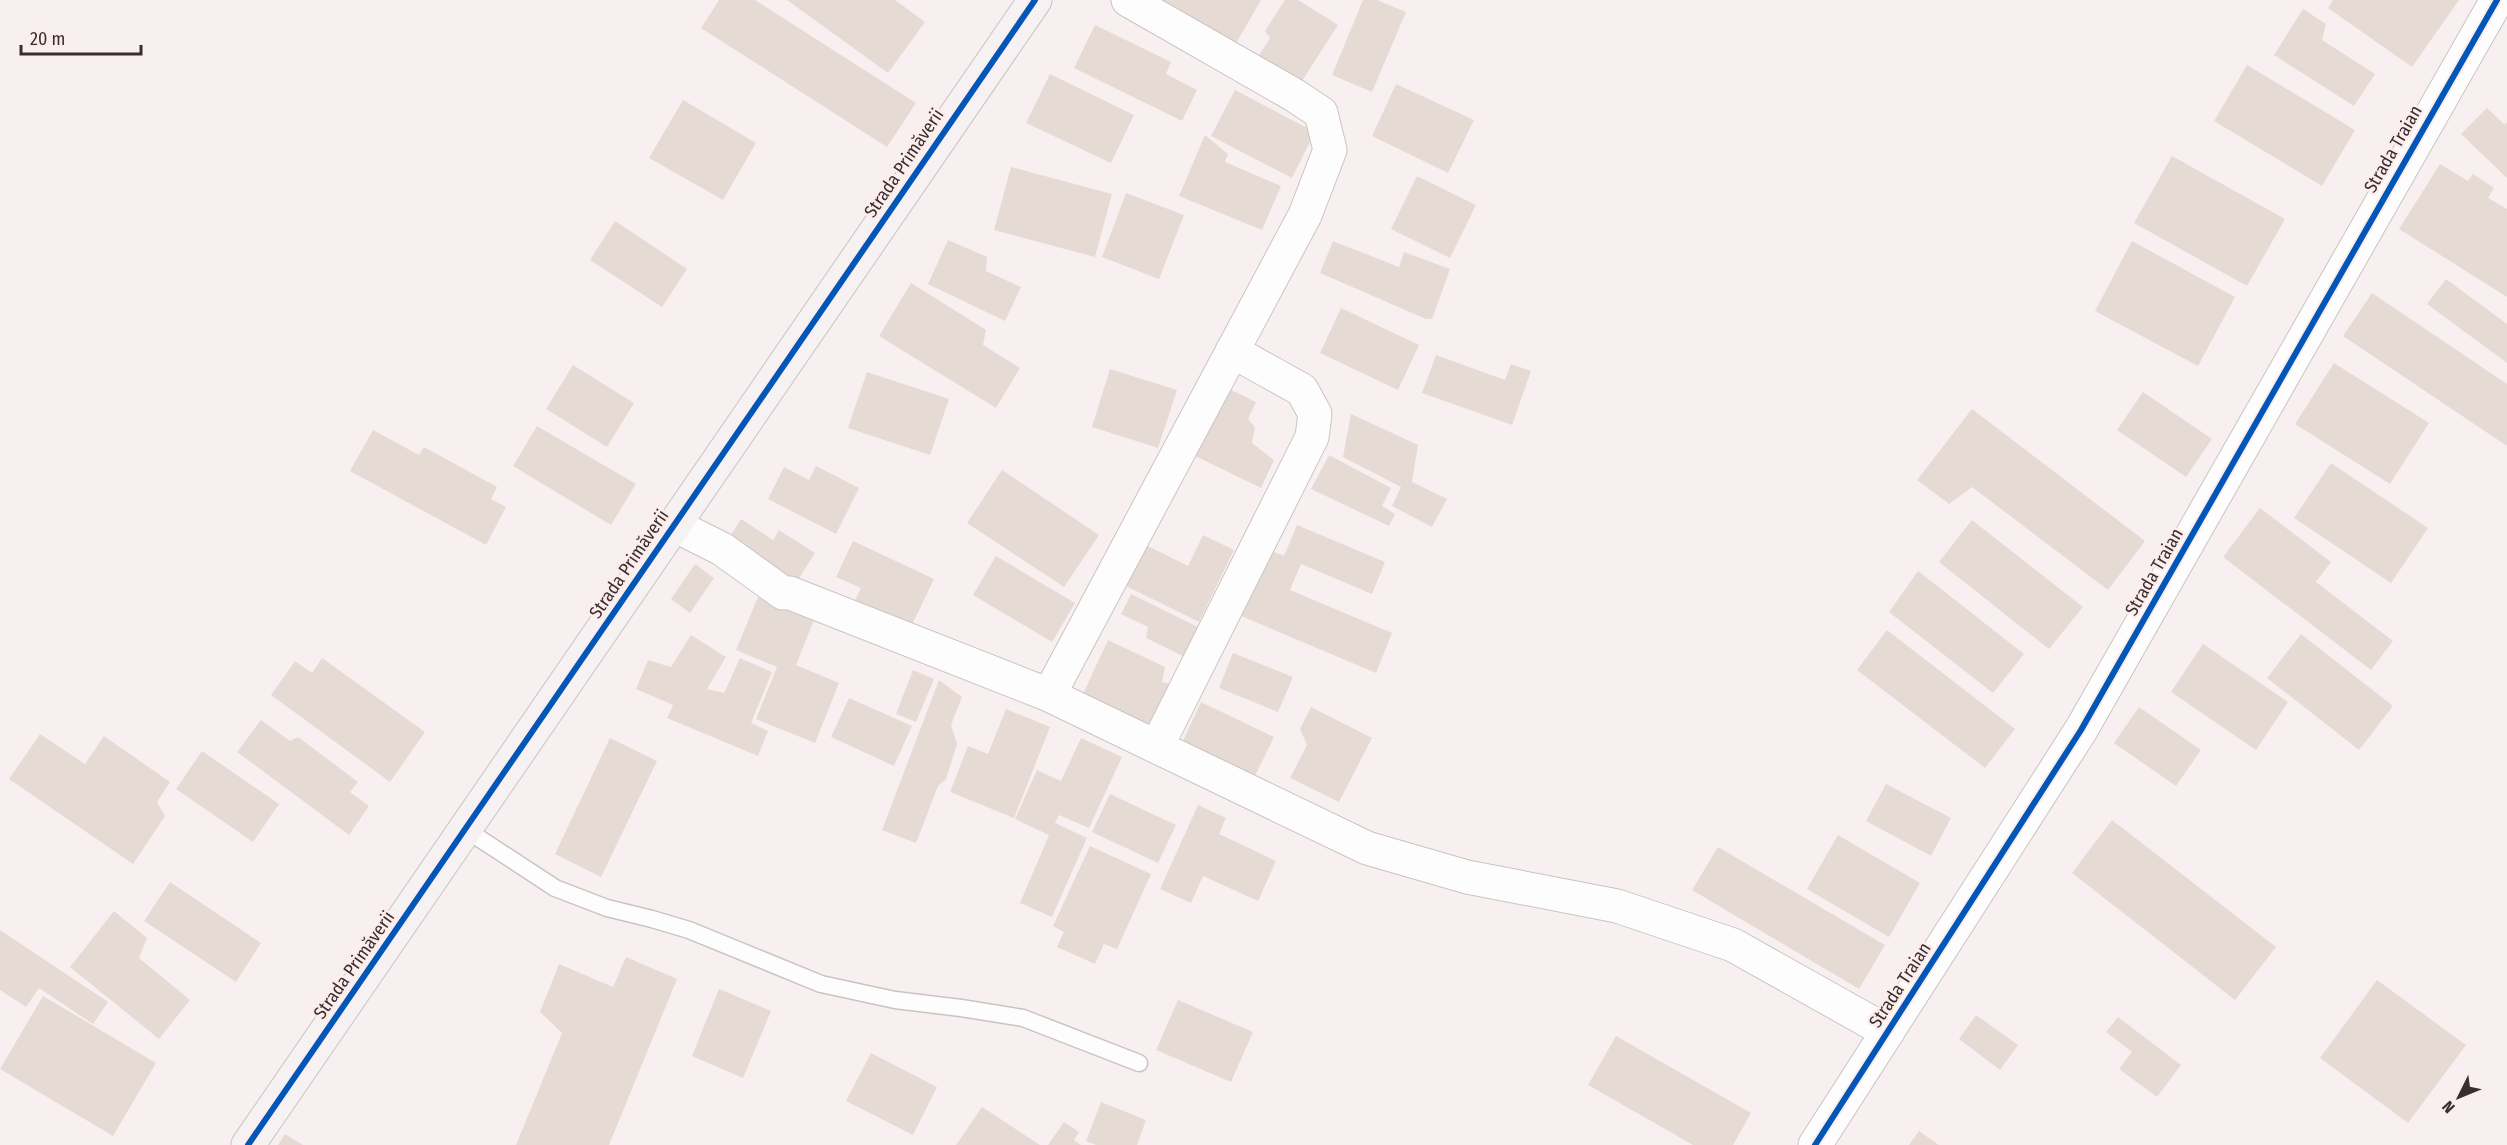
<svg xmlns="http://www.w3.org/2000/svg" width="2507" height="1145" font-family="'Fira Sans Condensed',sans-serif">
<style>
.building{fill:#e6dad5}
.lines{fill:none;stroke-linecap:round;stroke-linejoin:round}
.lane-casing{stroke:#cbc3c2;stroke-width:19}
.street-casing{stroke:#cbc3c2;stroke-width:35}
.secondary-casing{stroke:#cbc3c2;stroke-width:35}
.lane{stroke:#fefdfd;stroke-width:16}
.street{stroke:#fefdfd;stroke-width:33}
.secondary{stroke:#f6f2f3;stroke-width:33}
.cycleway-casing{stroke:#fcedec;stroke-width:10}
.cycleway{stroke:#0057b8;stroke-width:6}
.labels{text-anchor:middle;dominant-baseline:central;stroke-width:5;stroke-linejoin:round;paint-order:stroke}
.street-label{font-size:18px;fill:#372e2d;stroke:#fcedec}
</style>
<rect width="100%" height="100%" fill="#f8f0f0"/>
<!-- building -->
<path class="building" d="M 719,0 L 755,0 L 916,103 L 887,147 L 701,28 Z
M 787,0 L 895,0 L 925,22 L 888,73 Z
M 1140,0 L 1261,0 L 1231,52 Z
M 1285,0 L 1298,0 L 1338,25 L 1300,84 L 1258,57 L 1270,38 L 1265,31 Z
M 1363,0 L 1377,0 L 1406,12 L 1372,92 L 1332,75 Z
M 2333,0 L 2459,0 L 2412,67 L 2328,8 Z
M 2303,9 L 2326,24 L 2322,40 L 2375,74 L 2354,106 L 2274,55 Z
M 1095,25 L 1171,62 L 1166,74 L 1197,90 L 1182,121 L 1074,68 Z
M 2247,65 L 2355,130 L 2322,186 L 2214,121 Z
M 1050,74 L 1134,115 L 1111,163 L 1026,123 Z
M 1396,84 L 1474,120 L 1448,173 L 1372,136 Z
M 1235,90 L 1315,132 L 1292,178 L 1211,136 Z
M 683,100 L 756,143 L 723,200 L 649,158 Z
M 2487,108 L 2505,125 L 2507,122 L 2507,178 L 2461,134 Z
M 1205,135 L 1228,154 L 1225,162 L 1281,186 L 1262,230 L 1179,196 Z
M 2172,156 L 2285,219 L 2247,286 L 2134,223 Z
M 2440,164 L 2468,181 L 2473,174 L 2494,188 L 2488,198 L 2507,209 L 2507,297 L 2399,229 Z
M 1011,167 L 1112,194 L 1095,257 L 994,230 Z
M 1417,176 L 1476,205 L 1450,258 L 1391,229 Z
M 1126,193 L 1184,215 L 1159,279 L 1102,257 Z
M 615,221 L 687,269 L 662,307 L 590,260 Z
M 948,240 L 987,257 L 986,271 L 1021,287 L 1005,321 L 928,284 Z
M 1333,241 L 1399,267 L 1404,252 L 1450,269 L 1432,319 L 1426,319 L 1320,273 Z
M 2132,241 L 2235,297 L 2198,366 L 2095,311 Z
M 2446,279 L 2507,324 L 2507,363 L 2427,304 Z
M 911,283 L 986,330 L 983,345 L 1020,368 L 996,408 L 879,336 Z
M 2372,293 L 2507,384 L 2507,446 L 2343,336 Z
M 1341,308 L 1419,345 L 1398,390 L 1320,353 Z
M 1436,355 L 1505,380 L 1511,364 L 1531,371 L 1512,425 L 1422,393 Z
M 2334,363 L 2429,423 L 2390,484 L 2295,424 Z
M 573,365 L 634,403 L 607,447 L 546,409 Z
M 1110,369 L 1177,390 L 1158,448 L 1092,427 Z
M 867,372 L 949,399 L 930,455 L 848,428 Z
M 1221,385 L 1256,402 L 1248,419 L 1255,427 L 1252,443 L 1274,460 L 1261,488 L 1189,453 Z
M 2143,392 L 2212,439 L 2186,477 L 2117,430 Z
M 1972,409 L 2145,541 L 2108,590 L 1972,487 L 1949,504 L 1917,480 Z
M 1351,414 L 1418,445 L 1412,482 L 1447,499 L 1432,527 L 1392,506 L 1401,487 L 1343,457 Z
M 537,426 L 636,484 L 611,525 L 513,466 Z
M 373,430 L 419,455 L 424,447 L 497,487 L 491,499 L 506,507 L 486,545 L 350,471 Z
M 1329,455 L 1391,488 L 1382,506 L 1395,514 L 1389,526 L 1311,489 Z
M 2331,463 L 2428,528 L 2391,583 L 2294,518 Z
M 816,466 L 859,488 L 836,534 L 768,499 L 784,467 L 809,480 Z
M 1002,470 L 1099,535 L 1064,587 L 967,523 Z
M 2260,508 L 2331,562 L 2316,582 L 2393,641 L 2371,670 L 2223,557 Z
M 741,519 L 773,540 L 779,530 L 815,553 L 790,593 L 722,549 Z
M 1972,520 L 2083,607 L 2049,649 L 1939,562 Z
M 1297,525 L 1385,562 L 1372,594 L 1301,564 L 1290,590 L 1392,633 L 1376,673 L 1234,613 L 1261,546 L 1284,556 Z
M 1203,535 L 1234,550 L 1199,622 L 1126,586 L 1146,545 L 1188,566 Z
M 853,541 L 934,579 L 909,631 L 853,604 L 861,588 L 836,577 Z
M 996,556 L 1075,603 L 1052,642 L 973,595 Z
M 695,564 L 714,578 L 690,613 L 671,599 Z
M 1918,571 L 2024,654 L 1993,693 L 1889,612 Z
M 760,592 L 816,615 L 796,665 L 839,683 L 815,743 L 756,719 L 777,667 L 736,650 Z
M 1131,594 L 1202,629 L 1187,658 L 1146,638 L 1148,627 L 1121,614 Z
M 1887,630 L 2015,729 L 1985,768 L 1857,670 Z
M 2301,634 L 2393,706 L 2359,750 L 2267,678 Z
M 691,635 L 726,657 L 707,689 L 724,693 L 740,658 L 772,672 L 751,723 L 768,731 L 758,756 L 667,718 L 673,705 L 636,689 L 648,660 L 671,667 Z
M 1108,640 L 1165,667 L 1162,682 L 1175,685 L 1152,731 L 1082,696 Z
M 2203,644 L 2288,702 L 2256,750 L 2171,692 Z
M 1233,653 L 1293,677 L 1278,712 L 1219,688 Z
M 322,658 L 425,732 L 390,782 L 271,695 L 295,661 L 312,673 Z
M 913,670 L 934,679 L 916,722 L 896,714 Z
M 939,680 L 962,697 L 951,725 L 957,744 L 946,779 L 938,786 L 916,843 L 882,830 Z
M 849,698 L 912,726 L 894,766 L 831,737 Z
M 1201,702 L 1274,737 L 1253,780 L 1181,745 Z
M 1311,707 L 1372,738 L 1339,802 L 1290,778 L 1307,745 L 1300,729 Z
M 2139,707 L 2201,750 L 2176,786 L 2114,743 Z
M 1006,709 L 1050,727 L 1014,818 L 950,792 L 968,746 L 988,754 Z
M 261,720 L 290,741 L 298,737 L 358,782 L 350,792 L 369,806 L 349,835 L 237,752 Z
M 40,734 L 85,764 L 104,736 L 170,782 L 157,802 L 165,816 L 133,864 L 9,779 Z
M 610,738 L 657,761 L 601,877 L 555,854 Z
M 1081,738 L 1122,757 L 1089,828 L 1059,815 L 1055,823 L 1087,838 L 1052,917 L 1020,903 L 1049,835 L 1015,819 L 1037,770 L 1061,781 Z
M 202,751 L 279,804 L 253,842 L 176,789 Z
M 1886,784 L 1951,818 L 1931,856 L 1866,821 Z
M 1110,794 L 1176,825 L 1158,863 L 1092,832 Z
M 1198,805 L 1226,818 L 1219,834 L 1276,861 L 1258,901 L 1203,876 L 1191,903 L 1160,889 Z
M 2112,820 L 2276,947 L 2235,1000 L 2072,873 Z
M 1838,835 L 1920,883 L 1889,937 L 1807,889 Z
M 1090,846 L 1151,874 L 1117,949 L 1104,944 L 1095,964 L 1057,947 L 1064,932 L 1053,926 Z
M 1718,847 L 1885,945 L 1859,989 L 1692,890 Z
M 170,882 L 261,943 L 236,982 L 144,921 Z
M 114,911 L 147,938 L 139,958 L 190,1000 L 159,1039 L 70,967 Z
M 0,930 L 108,1002 L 93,1024 L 39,988 L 26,1007 L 0,990 Z
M 626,957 L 677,979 L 609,1145 L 516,1145 L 562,1033 L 540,1012 L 559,964 L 613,987 Z
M 2377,980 L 2466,1045 L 2408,1123 L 2320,1058 Z
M 719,989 L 771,1011 L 743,1078 L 692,1056 Z
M 43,996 L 156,1063 L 113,1136 L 0,1069 Z
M 1178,1000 L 1253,1032 L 1231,1082 L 1156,1050 Z
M 1976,1015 L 2018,1045 L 2000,1070 L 1959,1039 Z
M 2118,1017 L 2181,1065 L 2157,1097 L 2119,1069 L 2132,1052 L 2106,1032 Z
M 1616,1036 L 1751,1113 L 1733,1145 L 1693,1145 L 1588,1085 Z
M 871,1053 L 937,1087 L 913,1135 L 846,1101 Z
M 1101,1102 L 1146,1120 L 1137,1145 L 1096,1145 L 1086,1141 Z
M 982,1107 L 1040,1145 L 956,1145 Z
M 1064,1122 L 1079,1132 L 1074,1140 L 1081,1145 L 1048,1145 Z
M 1919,1131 L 1939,1145 L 1909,1145 Z
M 285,1134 L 303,1145 L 278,1145 Z"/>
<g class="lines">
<!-- lane casing -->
<g class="lane-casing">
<path id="lane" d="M 465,829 L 555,888 L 607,908 L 652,919 L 689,930 L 821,984 L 895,1000 L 961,1008 L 1023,1018 L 1139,1063"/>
</g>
<!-- street casing -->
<g class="street-casing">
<path id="street" d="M 674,525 L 722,549 L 783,593 L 790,593 L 1049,695 L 1367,848 L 1467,877 L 1617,906 L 1733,945 L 1888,1032
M 1049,695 L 1305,215 L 1330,150 L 1321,113 L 1294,95 L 1128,0
M 1157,746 L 1312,437 L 1315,414 L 1302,390 L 1232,351
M 1815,1145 L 2081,730 L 2497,0"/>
</g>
<!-- secondary casing -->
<g class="secondary-casing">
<path id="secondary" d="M 248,1145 L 1035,0"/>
</g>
<!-- lane -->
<use href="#lane" class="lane"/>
<!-- street -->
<use href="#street" class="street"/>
<!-- secondary -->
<use href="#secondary" class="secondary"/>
<!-- cycleway casing -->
<g class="cycleway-casing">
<path id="cycleway" d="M 248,1145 L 1035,0
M 1815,1145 L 2081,730 L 2497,0"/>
</g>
<!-- cycleway -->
<use href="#cycleway" class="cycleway"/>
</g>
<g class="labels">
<!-- street labels -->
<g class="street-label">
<text transform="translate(2393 149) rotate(-60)">Strada Traian</text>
<text transform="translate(904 163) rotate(-56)">Strada Primăverii</text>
<text transform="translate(629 564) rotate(-56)">Strada Primăverii</text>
<text transform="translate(2154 572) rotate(-60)">Strada Traian</text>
<text transform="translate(354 965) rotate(-55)">Strada Primăverii</text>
<text transform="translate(1900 985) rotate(-57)">Strada Traian</text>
</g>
</g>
<!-- north arrow -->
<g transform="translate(2459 1097) rotate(227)" stroke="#fcedec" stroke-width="4.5" paint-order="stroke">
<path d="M0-4.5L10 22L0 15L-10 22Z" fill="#372e2d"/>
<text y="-9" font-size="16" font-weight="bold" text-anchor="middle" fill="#372e2d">N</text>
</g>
<!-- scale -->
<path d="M21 45v9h120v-9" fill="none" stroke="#372e2d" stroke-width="3"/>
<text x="30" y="45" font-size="18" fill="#372e2d" stroke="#fcedec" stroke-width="4.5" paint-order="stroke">20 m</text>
</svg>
